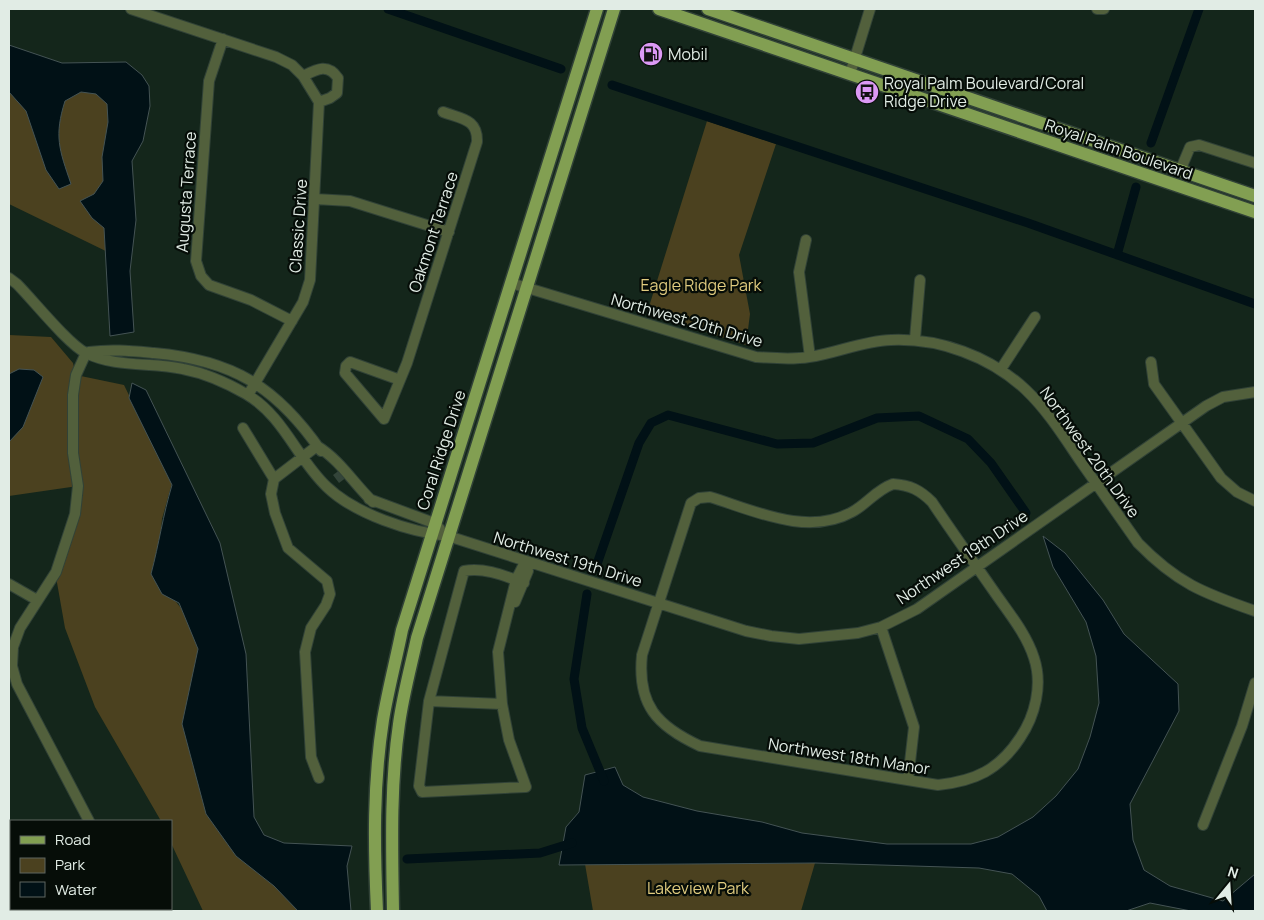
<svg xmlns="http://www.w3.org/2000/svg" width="1264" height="920" font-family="Manrope,sans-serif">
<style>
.green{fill:#4b411f}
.water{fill:#011116;stroke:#445354}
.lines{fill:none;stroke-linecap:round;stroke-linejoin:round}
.canal{stroke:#011116;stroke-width:9}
.minor-tunnel{stroke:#334439;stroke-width:10;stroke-dasharray:10 5;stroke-linecap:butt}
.minor-casing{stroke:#314237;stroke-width:12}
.major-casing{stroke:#314237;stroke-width:15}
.minor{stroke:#52603c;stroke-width:10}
.major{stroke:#829f52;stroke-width:12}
.labels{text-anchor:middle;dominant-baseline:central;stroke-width:4.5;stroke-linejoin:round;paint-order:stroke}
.poi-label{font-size:16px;fill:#e1ece5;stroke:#060d08;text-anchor:start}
.street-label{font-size:16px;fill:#e1ece5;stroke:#060d08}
.park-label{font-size:16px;fill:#e0cb7f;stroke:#060d08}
</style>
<rect width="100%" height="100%" fill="#14261b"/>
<!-- green -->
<path class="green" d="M 9,63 L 123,100 L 116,256 L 9,204 Z
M 707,121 L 776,144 L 739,255 L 750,314 L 746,345 L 647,313 Z
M 9,335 L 51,337 L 73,363 L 76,375 L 124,385 L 172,483 L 162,519 L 159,550 L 153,573 L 216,652 L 247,857 L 324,911 L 203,911 L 171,843 L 171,821 L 161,821 L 95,707 L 65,628 L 56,577 L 69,548 L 78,486 L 9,496 Z
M 815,863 L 801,911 L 593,911 L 585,864 Z"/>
<!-- water -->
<path class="water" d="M 9,45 L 62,63 L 126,62 L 142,75 L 149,86 L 150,106 L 143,141 L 132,161 L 136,220 L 130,271 L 134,332 L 110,336 L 104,228 L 92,218 L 80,201 L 94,194 L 103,181 L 102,157 L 108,122 L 107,104 L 96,94 L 81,92 L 65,101 C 54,136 59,149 71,184 L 59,189 L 46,170 L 26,111 L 9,92 Z
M 19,369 L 34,370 L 43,377 L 23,427 L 9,442 L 9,374 Z
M 132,383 L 146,390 L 220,543 L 246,654 L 254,817 L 264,835 L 284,843 L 352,846 L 347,866 L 351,911 L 298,911 L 274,886 L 236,856 L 206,814 L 182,724 L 198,649 L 179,603 L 162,594 L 151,574 C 159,544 163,515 172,485 L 129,398 Z
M 1043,536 L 1065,553 L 1103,600 L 1124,634 L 1178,684 L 1179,711 L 1130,804 L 1133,840 L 1144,870 L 1170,886 L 1223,901 L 1255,874 L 1255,911 L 1191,911 L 1150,903 L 1126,911 L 1047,911 L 1039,896 L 1012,874 L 979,868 L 815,863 L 559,865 L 566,827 L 579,812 L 585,775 L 615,767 L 623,785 L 643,797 L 697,811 L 762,822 L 802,833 L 887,844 L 971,844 L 998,837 L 1033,817 L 1056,796 L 1078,769 L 1090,737 L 1099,703 L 1096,656 L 1086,622 L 1053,567 Z"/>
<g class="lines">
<!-- canal -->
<path class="canal" d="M 388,9 L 561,69
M 612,85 L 1028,223 L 1255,304
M 1151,143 L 1199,9
M 1117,255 L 1136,187
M 596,567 L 639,443 L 651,423 L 668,415 L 777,444 L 813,443 L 877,418 L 919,416 L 968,439 L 991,463 L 1026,513
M 587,594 L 574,679 L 582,728 L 604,781
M 407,859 L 540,853 L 572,843"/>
<!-- minor-tunnel -->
<path class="minor-tunnel" d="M 337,472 L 346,484"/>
<!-- minor casing -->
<g class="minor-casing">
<path id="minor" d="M 131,9 L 276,57 L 292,65 L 303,76 L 319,102 L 310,280 L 303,302 L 248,395
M 1097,9 L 1104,9
M 223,39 L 209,81 L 196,261 L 201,276 L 209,285 L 251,300 L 292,321
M 850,74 L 870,9
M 303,76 C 317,69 328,63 338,78 L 337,93 L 330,98 L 319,102
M 1180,171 L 1190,147 L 1199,145 L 1255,163
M 315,199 L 350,201 L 449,232
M 806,240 L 799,272 L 810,357
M 9,278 L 17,284 C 33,300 68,344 86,353 C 116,368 151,362 183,369 C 204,373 227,383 246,394 C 284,416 297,459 327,487 C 355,514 410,532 448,536 L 746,631 L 771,636 L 799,639 L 858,633 L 881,627 L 917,609 L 1206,406 L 1223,397 L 1255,392
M 511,283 L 756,357 C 774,358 791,360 809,357 C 837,353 862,341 891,340 C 939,338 990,356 1026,390 C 1048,411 1064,437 1081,462 C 1100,489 1119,516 1138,543 C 1177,583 1203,593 1255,611
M 915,339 L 920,280
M 89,352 C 111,349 131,351 154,353 C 232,360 276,386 321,451
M 86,353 L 76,375 L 73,395 L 73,453 L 78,486 L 75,514 L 56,572 L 20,628 L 13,647 L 12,666 L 17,684 L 89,821
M 1151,362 L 1154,384 L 1221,478 L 1237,492 L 1255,501
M 1001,369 L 1035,317
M 400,380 L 384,419 L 345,373 L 346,366 L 350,362 L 400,380 L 407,363 L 477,142 C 478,119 462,119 443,112
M 243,428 L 274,479
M 893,484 C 910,485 920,490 932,502 C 952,532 973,561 993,590 C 1008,612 1026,633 1034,658 C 1043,685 1035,716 1020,738 C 999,770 975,781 938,785 L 700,746 C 657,726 637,705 642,655 L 691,503 L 699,498 L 710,497 C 753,510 807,537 852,512 C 867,504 876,490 893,484 Z
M 369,499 L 434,523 L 440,529
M 524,583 C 505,576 484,567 464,571 L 429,701 L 419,786 L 422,792 L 526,787 L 509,740 L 502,704 L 498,652 L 516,580 L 525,562
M 9,584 L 37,600
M 515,602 L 528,571 L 525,562
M 881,627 L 914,727 L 908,780
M 429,701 L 502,704
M 319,778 L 311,757 L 305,652 L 311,628 L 326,605 L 330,594 L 327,581 L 288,548 L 275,513 L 271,494 L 274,479 L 317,446 C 340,460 354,484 373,502
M 1203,825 L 1242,726 L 1255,683
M 85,911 L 86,909"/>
</g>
<!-- major casing -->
<g class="major-casing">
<path id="major" d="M 659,9 L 1255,212
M 708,9 L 1255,196
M 377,911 C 374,847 373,784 383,720 C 388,690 396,660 402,630 L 597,9
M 393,911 C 392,849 390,786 399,724 C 403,695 411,666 417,638 L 614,9"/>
</g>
<!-- minor -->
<use href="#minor" class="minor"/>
<!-- major -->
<use href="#major" class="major"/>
</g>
<!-- icons -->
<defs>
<g id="fuel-disc" transform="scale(1.25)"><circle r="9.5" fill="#dc99f5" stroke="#060d08"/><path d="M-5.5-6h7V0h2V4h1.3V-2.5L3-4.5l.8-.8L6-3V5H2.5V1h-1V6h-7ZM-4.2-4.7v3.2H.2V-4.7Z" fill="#111"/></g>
<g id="bus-disc" transform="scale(1.25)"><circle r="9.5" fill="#dc99f5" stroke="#060d08"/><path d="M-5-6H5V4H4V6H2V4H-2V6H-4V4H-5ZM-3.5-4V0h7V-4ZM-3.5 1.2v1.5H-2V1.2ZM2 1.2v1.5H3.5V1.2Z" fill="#111"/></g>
</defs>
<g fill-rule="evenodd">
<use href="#fuel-disc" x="651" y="54"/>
<use href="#bus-disc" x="867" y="92"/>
</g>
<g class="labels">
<!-- poi labels -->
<g class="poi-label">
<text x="668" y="54">Mobil</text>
<text x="884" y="83">Royal Palm Boulevard/Coral<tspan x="884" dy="18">Ridge Drive</tspan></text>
</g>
<!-- street labels -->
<g class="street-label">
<text transform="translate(1119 149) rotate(19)">Royal Palm Boulevard</text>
<text transform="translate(186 192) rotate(-86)">Augusta Terrace</text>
<text transform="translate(298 226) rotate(-86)">Classic Drive</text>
<text transform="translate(433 232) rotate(-72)">Oakmont Terrace</text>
<text transform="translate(687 320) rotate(16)">Northwest 20th Drive</text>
<text transform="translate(441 450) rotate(-72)">Coral Ridge Drive</text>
<text transform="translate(1090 452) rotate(54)">Northwest 20th Drive</text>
<text transform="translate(962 557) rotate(-34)">Northwest 19th Drive</text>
<text transform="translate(568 559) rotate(17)">Northwest 19th Drive</text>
<text transform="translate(849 756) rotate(9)">Northwest 18th Manor</text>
</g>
<!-- park labels -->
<g class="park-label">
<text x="701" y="285">Eagle Ridge Park</text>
<text x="698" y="888">Lakeview Park</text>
</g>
</g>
<!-- border -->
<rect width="1264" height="920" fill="none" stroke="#e1ece5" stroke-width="20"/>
<!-- legend -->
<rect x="10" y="820" width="162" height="90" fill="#060d08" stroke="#5e6660"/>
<rect x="20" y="836" width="25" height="8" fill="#829f52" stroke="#5e6660"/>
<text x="55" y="845" font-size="15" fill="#e1ece5">Road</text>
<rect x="20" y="858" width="25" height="15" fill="#4b411f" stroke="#5e6660"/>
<text x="55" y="870" font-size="15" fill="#e1ece5">Park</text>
<rect x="20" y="882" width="25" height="15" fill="#011116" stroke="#5e6660"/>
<text x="55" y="895" font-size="15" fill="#e1ece5">Water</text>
<!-- north arrow -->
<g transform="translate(1229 885) rotate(18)" stroke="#060d08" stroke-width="4" paint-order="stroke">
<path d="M0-4L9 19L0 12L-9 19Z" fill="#e1ece5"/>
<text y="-8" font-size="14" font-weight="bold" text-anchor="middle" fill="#e1ece5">N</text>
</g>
</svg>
